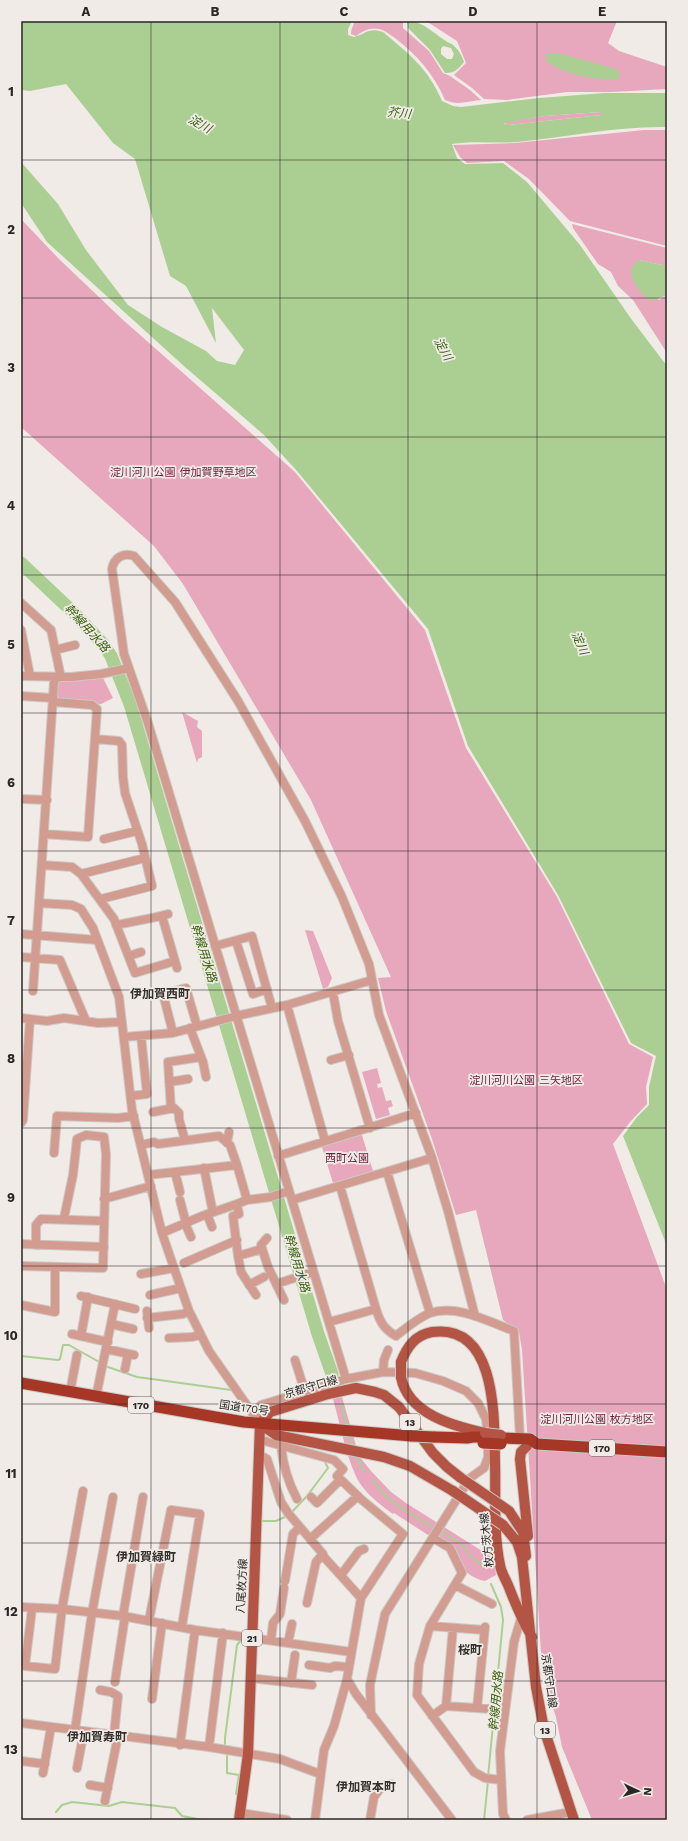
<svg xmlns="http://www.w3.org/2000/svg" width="688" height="1841" font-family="'Work Sans','Noto Sans JP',sans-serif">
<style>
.green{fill:#e7a7bc}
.water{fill:#abcf93;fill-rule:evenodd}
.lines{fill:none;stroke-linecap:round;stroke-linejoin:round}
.stream{stroke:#abcf93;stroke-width:2}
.river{stroke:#abcf93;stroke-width:13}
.minor-casing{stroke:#ccc8c3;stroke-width:10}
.major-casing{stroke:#ccc8c3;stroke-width:12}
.highway-casing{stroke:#ccc8c3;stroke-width:13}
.minor{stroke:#d29c91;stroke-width:8}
.major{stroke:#b45444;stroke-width:10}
.highway{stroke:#a63626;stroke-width:11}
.major-bridge-casing{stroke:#ccc8c3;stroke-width:12;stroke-linecap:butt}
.highway-bridge-casing{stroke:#ccc8c3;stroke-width:13;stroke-linecap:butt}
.major-bridge{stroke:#b45444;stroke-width:10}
.highway-bridge{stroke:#a63626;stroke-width:11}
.grid{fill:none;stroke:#292726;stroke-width:1;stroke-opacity:0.55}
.labels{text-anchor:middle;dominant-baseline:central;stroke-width:3.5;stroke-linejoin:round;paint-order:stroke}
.shield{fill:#f0ebe6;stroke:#656260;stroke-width:1}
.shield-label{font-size:10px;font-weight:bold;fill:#292726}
.park-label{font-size:11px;fill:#6e1c41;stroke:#f0ebe6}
.street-label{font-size:11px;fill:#292726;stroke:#f0ebe6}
.water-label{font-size:12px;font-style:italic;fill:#38630e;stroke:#f0ebe6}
.neighbourhood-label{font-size:12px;font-weight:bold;fill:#34302c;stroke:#f0ebe6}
.neatline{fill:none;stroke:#292726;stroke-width:1.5}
.grid-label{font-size:13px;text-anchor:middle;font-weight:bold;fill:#292726}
</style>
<rect width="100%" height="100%" fill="#f0ebe6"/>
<!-- green -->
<path class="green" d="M 354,21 L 403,21 L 403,28 L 429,51 L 443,73 L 450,76 L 470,90 L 481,100 C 467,101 458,106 445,100 C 434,74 417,55 395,38 C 390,35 385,30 379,29 C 370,27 363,31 356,36 L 351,34 C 351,28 354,26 354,21 Z
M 426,21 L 617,21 L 608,43 L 619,51 L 667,67 L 667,89 L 611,92 L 567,92 L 507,100 L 484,99 L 472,88 L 454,75 L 466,63 L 457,41 Z
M 601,112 L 601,115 L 507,125 L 504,122 L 545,116 Z
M 644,130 L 667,130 L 667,246 L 570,221 L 529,179 L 504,161 L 467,163 L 460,157 L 453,145 L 515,143 Z
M 21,219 L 59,259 L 122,319 L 295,472 L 425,630 L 466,748 L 557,897 L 629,1044 L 653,1057 L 646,1087 L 647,1104 L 630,1122 L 613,1144 L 667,1290 L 667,1820 L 592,1820 L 562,1747 L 556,1717 L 548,1693 L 541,1653 L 522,1350 L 519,1332 L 503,1320 L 476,1210 L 456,1215 L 432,1139 L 386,1011 L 378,978 L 391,977 L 311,800 L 183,584 L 154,546 L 21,427 Z
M 572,224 L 667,248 L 667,266 L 639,260 L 659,300 L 667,295 L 667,353 L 633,300 L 618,286 L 611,272 L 598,264 L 573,228 Z
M 103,678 L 113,698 L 101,704 L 61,701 L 57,696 L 58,684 L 61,681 Z
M 182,712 L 198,721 L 197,727 L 202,731 L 202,757 L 198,759 L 197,763 Z
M 305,930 L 313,931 L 332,978 L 328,987 L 323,989 Z
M 377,1068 L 381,1083 L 377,1084 L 378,1088 L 382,1087 L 386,1101 L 391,1100 L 393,1106 L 388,1108 L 390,1115 L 376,1119 L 362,1072 Z
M 361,1132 L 373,1171 L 333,1183 L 321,1144 Z
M 342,1397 L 359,1456 L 371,1471 L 391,1492 L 406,1503 L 490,1556 L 495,1564 L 496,1575 L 485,1581 C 460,1577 449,1546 430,1534 L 428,1535 L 394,1513 L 393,1514 C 379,1504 361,1490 355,1474 C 345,1452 340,1423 333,1399 Z"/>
<!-- water -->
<path class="water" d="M 21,21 L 352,21 L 348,29 L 348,35 L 354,37 C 366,34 368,27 383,32 C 409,54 428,68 442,101 L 453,106 L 461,107 L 539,98 L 605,93 L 667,93 L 667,127 C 617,126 567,137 517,142 C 495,144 474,140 452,144 L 457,158 L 465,164 L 503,163 L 527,182 L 580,245 L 632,320 L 667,366 L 667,1246 L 623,1136 L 637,1117 L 649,1105 L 649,1087 L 656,1056 L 631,1043 L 558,895 L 468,746 L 428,629 L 297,471 L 264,435 L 185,367 L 47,242 L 21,203 L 21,162 L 58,204 L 86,250 L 128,305 L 162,327 L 206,351 L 217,361 L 235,365 L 244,350 L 212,308 L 216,343 L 186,286 L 170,276 L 135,159 L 113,143 L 66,84 L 30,91 L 21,90 ZM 601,112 L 601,115 L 507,125 L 504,123 L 545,116 Z
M 407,21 C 423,21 433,33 446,41 C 448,43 452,43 454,46 C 459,50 462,56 464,62 C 458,70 454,73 445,73 L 430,50 L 408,28 ZM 443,46 L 451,48 L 454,54 L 452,59 L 447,59 L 441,54 L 441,49 Z
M 547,54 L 561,54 L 613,68 L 620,72 L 618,80 C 593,79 567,76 546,61 Z
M 639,260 L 667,266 L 667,295 L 652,301 C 640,295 620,270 639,260 Z"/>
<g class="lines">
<!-- stream -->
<path class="stream" d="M 21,1356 L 58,1360 L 60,1359 L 63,1345 L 69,1345 L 101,1363
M 105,1366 L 137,1377 L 152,1379 L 231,1390
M 341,1404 L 347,1426
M 350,1434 L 353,1447
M 356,1455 L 364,1472
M 373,1480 L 384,1494 L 399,1507 L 436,1529
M 290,1514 L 307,1496 L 328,1468 L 325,1462
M 263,1521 L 276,1521 L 287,1516
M 440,1531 L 460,1543 L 472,1558 L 486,1567 L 491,1566
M 225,1744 L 225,1738 L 237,1645 L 242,1639
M 227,1756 L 227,1773 L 239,1775 L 236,1794
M 488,1777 L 503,1620 L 501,1607 L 491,1584
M 56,1812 L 62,1805 L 72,1802 L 109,1806 L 122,1802 L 175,1808 L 182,1816 L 203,1820
M 484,1820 L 488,1781"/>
<!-- river -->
<path class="river" d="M 21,563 L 75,614 L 103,644 L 111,656 L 130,704 L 318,1334 L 332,1374"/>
<!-- minor casing -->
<g class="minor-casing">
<path id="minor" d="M 21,603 L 51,630 L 60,673 L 54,682 L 33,991
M 21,630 L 30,676
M 55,650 L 75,645
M 21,676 L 71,677 L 101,674 L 129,668
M 21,696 L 53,698
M 95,739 L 119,741 L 122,745 L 123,777 L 125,793 L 142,844 L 152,886 L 101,899
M 21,799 L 47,800
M 44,834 L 88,837 L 97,709 L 92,705 L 54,702
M 104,839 L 137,831
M 42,865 L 72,867 L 81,874 L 114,919 L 135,973 L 175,961
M 81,874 L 145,858
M 39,903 L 72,905 L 81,909 L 93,928 L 119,997 L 132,1110 L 162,1233 L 174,1268 L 189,1311 L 209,1351 L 260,1424
M 162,916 L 177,968
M 116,925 C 134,921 151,919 168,914
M 21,934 L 97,940
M 236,941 L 253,994 L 267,989
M 215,946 L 252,936 L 272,1008
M 129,956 L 141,952
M 21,957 L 60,960 L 86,1021
M 333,993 L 338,1021 L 370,1128
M 287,1005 L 325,1141
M 21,1018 L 47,1021 L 64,1018 L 98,1023 L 122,1022
M 190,1028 L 203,1062 L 206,1077
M 173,1033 L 163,994 L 186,988 L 197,1026
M 124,1037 L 173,1033 L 236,1016 L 287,1005 L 372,980
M 331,1060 L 349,1055
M 169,1082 L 188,1079
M 131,1096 L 147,1094 L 141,1036
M 171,1109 L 168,1062 L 201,1057
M 153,1112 L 174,1108 L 179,1113 L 179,1119 L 185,1140
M 21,1123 L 23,1120 L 30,1019
M 227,1143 L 229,1132
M 141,1145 L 154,1142 L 158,1144 L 219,1136 L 230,1145 L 237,1165
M 54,1153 L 57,1116 L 118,1118 L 134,1116
M 278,1156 L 416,1113
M 204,1168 L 212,1208
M 175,1172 L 180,1192
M 387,1172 L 430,1313
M 148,1175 L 237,1165 L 247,1200 L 237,1204 L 239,1214 L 233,1216 L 238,1256 L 241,1272 L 256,1295
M 340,1186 L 376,1309
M 104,1199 L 151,1186
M 180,1200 L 186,1223
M 247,1200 L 271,1197 L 289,1191
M 292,1200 L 432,1158
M 207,1214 L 212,1227
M 185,1223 L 191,1237
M 162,1233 L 202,1216 L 237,1204
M 267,1238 L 261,1245 L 268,1267 L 284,1300
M 21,1244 L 104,1247
M 36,1245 L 36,1225 L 41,1219 L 104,1221
M 238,1256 L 262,1249
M 184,1263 L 237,1240
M 21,1266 L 103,1268 L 106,1154 L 104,1137 L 86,1135 L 77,1139 L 73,1175 L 64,1218
M 141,1274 L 174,1268
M 276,1284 L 313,1272
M 249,1285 L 264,1277
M 150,1295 L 181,1288
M 81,1296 L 135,1309
M 21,1305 L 55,1312 L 55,1267
M 147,1311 L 149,1328
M 147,1318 L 183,1314 L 189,1311
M 329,1322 L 376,1309 C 380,1322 384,1329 396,1336 C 406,1328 418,1318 430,1313 C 458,1304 489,1322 514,1331 L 520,1438
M 111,1324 L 133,1329
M 72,1334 L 108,1342
M 81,1336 L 88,1297
M 169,1338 L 192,1337 L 200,1335
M 106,1349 L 134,1355
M 295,1360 L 305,1392
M 125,1369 L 128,1354
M 383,1372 L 384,1360 L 388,1350
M 346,1379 L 148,723 L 124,654 L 112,569 C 114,558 123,552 134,556 L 175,602 L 238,701 L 305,821 L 342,897 L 369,964 L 379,1015 L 432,1158 L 448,1211 L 475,1316
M 70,1392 L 77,1355
M 96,1397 L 115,1304
M 255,1418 L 261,1405 L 346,1379 L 383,1372 L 415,1373 L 443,1381 L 466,1391 L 478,1403 L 486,1419 L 488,1438 L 488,1457 L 484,1468 L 470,1478 L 385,1614 L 370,1685 L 371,1715
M 261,1440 L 334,1460 L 343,1469 L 337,1476 L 362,1500 L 403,1534 L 361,1598
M 281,1446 C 283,1465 288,1482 297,1499
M 260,1455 L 267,1459 L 281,1502 L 288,1513 L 323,1554 L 324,1557 L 361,1598 L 347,1679 L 334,1726 L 324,1750 L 315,1820
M 311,1497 L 317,1503 L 340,1480
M 433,1538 L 450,1548 L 462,1573 L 430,1626 L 419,1664 L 417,1695 L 474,1772 L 485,1778 L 501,1780
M 310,1539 L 358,1496
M 341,1575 L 359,1551 L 364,1549
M 285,1581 L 293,1534 L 300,1527
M 455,1585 L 492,1604
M 307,1603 L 316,1562 L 323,1554
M 21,1607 L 62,1609 L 123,1616 L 195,1630 L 351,1652
M 32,1609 L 25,1666 L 55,1669 L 62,1609 L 83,1491
M 123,1616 L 143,1497
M 149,1620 L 171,1510 L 200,1514 L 182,1626
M 430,1626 L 484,1630
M 271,1640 L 273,1623 L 280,1614 L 284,1588
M 288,1643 L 292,1624
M 309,1665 L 330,1668 L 335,1666 L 348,1667
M 250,1678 L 312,1685
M 347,1679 L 356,1694 L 452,1820
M 115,1682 L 125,1616
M 291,1683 L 295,1655
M 100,1690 L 111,1692 L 118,1696 L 114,1735
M 152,1699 L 162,1623
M 446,1706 L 453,1628
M 477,1708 L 485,1627
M 432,1716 L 446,1706 L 491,1709
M 21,1723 L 209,1747 L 280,1759 L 320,1774
M 75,1730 L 92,1613 L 113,1497
M 180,1745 L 195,1630
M 209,1747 L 223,1633
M 21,1761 L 45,1764
M 77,1768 L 84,1731
M 43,1773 L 51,1727
M 90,1785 L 108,1788
M 105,1801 L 118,1736
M 241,1813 L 287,1820
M 370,1820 L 374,1797 L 382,1786 L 391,1784
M 506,1820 L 503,1814 L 500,1751 L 514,1642 L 521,1618
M 527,1820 L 571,1812"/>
</g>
<!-- major casing -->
<g class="major-casing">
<path id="major" d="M 401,1362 C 407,1347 415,1335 432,1332 C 498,1323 494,1420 495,1462 C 496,1495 493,1532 500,1565 C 501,1572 505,1578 508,1585 C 515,1603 522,1620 532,1637
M 401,1377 C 408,1414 453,1426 485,1433
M 260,1424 L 270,1412 L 328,1394 L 356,1388 L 375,1392 L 384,1395 L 399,1407 L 433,1453 L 447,1467 L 461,1478
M 260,1424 L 276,1435 L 384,1457 L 410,1466 L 453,1491
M 527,1446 L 521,1452 L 520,1459 L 528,1536
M 509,1511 L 523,1532 L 526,1556
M 503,1525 L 517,1542 L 522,1557 L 536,1687 L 544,1729 L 574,1820
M 239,1820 L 248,1754 L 260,1424"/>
</g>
<!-- highway casing -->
<g class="highway-casing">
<path id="highway" d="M 21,1383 L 244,1422 L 412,1436
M 434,1437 L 467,1438 L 473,1437 L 483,1437
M 501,1438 L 530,1439 L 537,1444 L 667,1452"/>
</g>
<!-- minor -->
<use href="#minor" class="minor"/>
<!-- major -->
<use href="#major" class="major"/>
<!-- highway -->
<use href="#highway" class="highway"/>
<!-- major-bridge casing -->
<g class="major-bridge-casing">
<path id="major-bridge" d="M 401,1377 L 401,1362
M 485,1433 L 501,1435
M 461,1478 L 509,1511
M 453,1491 L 503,1525"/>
</g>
<!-- highway-bridge casing -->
<g class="highway-bridge-casing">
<path id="highway-bridge" d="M 412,1436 L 434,1437
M 483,1443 L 501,1444"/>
</g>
<!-- major-bridge -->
<use href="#major-bridge" class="major-bridge"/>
<!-- highway-bridge -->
<use href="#highway-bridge" class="highway-bridge"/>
</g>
<!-- grid -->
<path class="grid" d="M 151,21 L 151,1820M 280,21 L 280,1820M 408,21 L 408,1820M 537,21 L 537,1820M 21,160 L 667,160M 21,298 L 667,298M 21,437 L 667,437M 21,575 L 667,575M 21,713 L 667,713M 21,851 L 667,851M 21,990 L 667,990M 21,1128 L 667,1128M 21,1266 L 667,1266M 21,1404 L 667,1404M 21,1543 L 667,1543M 21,1681 L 667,1681"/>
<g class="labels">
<!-- shield labels -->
<g class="shield">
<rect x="128" y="1397" width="26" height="16" rx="3"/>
<rect x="400" y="1414" width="20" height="16" rx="3"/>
<rect x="589" y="1440" width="26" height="16" rx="3"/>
<rect x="242" y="1630" width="20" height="16" rx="3"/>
<rect x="535" y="1722" width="20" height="16" rx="3"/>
</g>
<g class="shield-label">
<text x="141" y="1405">170</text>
<text x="410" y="1422">13</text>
<text x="602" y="1448">170</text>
<text x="252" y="1638">21</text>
<text x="545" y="1730">13</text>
</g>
<!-- park labels -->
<g class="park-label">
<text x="183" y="472">淀川河川公園 伊加賀野草地区</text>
<text x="526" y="1080">淀川河川公園 三矢地区</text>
<text x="347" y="1158">西町公園</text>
<text x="597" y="1419">淀川河川公園 枚方地区</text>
</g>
<!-- street labels -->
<g class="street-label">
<text transform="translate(311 1387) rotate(-16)">京都守口線</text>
<text transform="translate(244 1408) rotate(8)">国道170号</text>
<text transform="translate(487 1540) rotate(-96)">枚方茨木線</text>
<text transform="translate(242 1586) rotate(-87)">八尾枚方線</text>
<text transform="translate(549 1681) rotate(82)">京都守口線</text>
</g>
<!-- water labels -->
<g class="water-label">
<text transform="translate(399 113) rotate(6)">芥川</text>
<text transform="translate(200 124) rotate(29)">淀川</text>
<text transform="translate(443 349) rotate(61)">淀川</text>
<text transform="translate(87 628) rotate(48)">幹線用水路</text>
<text transform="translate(580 643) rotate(66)">淀川</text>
<text transform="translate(204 953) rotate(73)">幹線用水路</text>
<text transform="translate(297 1263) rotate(73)">幹線用水路</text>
<text transform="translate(496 1701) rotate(-85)">幹線用水路</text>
</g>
<!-- neighbourhood labels -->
<g class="neighbourhood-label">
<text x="160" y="994">伊加賀西町</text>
<text x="146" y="1557">伊加賀緑町</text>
<text x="470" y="1650">桜町</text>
<text x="97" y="1737">伊加賀寿町</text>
<text x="366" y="1787">伊加賀本町</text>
</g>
</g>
<!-- border -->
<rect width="688" height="1841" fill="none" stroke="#f0ebe6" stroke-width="44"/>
<!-- north arrow -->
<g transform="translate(638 1791) rotate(94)" stroke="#f0ebe6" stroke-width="3" paint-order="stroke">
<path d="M0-3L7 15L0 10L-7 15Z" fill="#292726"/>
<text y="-6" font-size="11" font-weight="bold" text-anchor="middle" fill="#292726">N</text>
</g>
<rect x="22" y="22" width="644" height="1797" class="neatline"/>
<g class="grid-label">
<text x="86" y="16">A</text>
<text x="215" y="16">B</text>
<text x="344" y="16">C</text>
<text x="473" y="16">D</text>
<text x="602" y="16">E</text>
<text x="11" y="96">1</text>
<text x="11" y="234">2</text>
<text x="11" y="372">3</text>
<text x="11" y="510">4</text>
<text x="11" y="649">5</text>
<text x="11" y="787">6</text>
<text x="11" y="925">7</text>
<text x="11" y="1063">8</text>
<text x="11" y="1202">9</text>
<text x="11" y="1340">10</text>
<text x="11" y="1478">11</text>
<text x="11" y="1616">12</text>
<text x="11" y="1754">13</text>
</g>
</svg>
